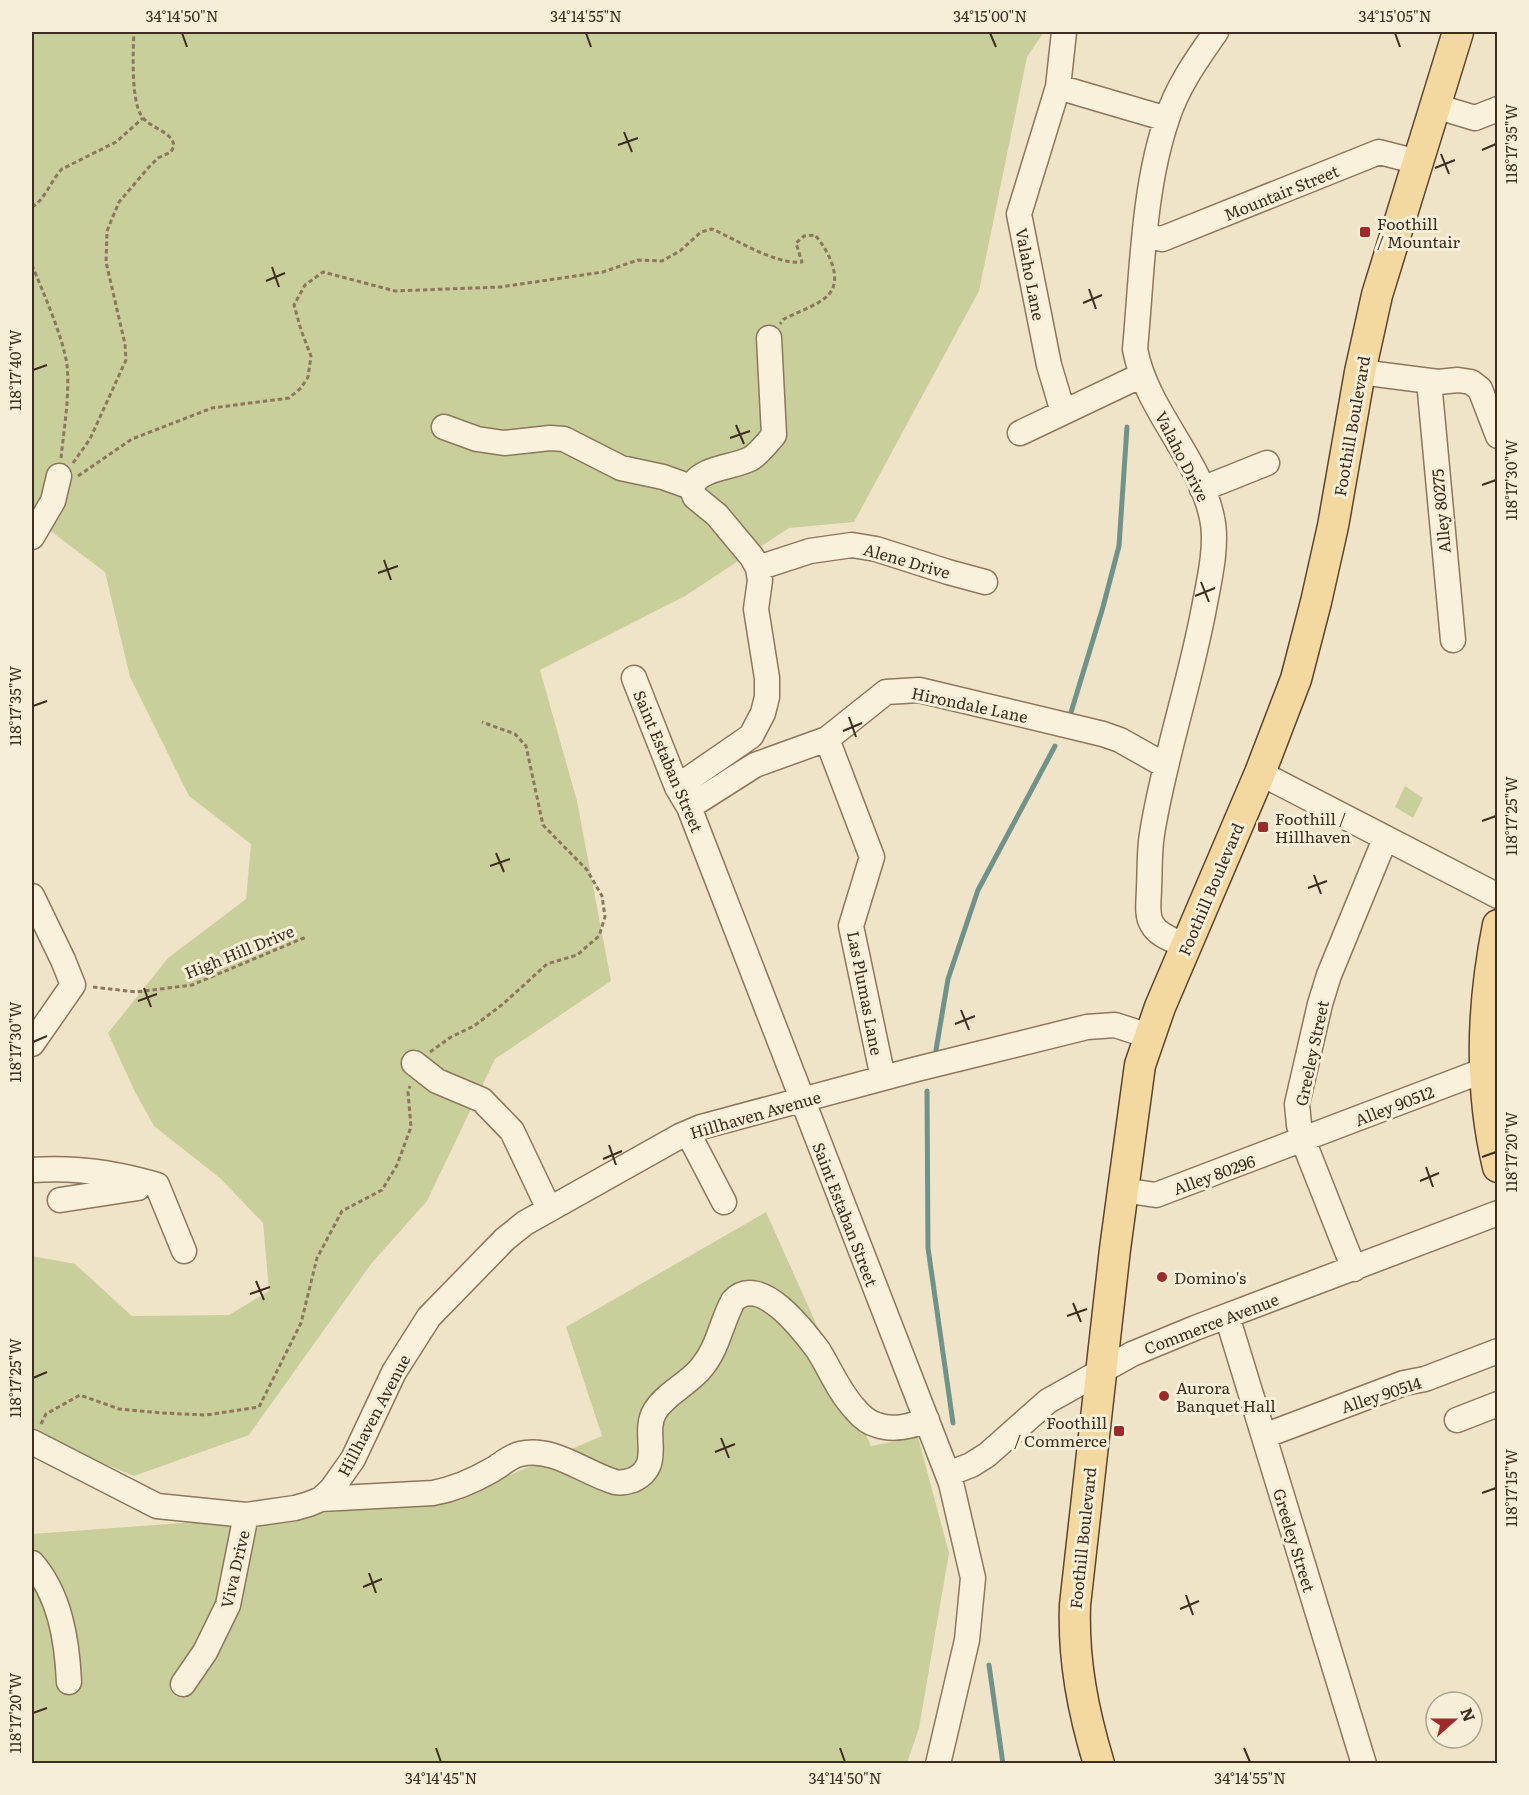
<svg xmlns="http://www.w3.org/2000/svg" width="1529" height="1795" font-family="Literata,serif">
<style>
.green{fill:#c9cf9b}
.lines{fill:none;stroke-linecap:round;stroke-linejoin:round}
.stream{stroke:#6f938a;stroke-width:5}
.minor-casing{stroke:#8d765c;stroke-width:27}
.major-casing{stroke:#5b4430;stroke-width:33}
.path{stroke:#8d765c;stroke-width:3;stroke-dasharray:4.5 3;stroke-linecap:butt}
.minor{stroke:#faf1dc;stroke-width:24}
.major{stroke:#f3d9a0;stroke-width:30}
.ticks{fill:none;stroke:#3d2e20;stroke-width:2}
.poi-dot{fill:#9e2a2b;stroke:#f7eed8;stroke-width:2}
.labels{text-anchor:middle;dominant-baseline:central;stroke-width:6;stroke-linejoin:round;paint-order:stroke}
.street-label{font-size:16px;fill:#3d2e20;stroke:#f7eed8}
.poi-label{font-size:16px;fill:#3d2e20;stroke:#f7eed8;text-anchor:start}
.neatline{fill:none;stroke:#3d2e20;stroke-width:2}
.ticks-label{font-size:15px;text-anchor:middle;fill:#3d2e20}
</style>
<rect width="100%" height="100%" fill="#f0e4c8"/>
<!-- green -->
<path class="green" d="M 32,32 L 1044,32 L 1027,57 L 979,291 L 854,522 L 789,528 L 685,596 L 540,670 L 577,801 L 611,981 L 495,1059 L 427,1201 L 371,1264 L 249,1435 L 134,1476 L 32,1434 L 32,1256 L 75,1264 L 132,1316 L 229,1315 L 269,1291 L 263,1223 L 221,1179 L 154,1126 L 135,1092 L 108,1033 L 168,958 L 246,899 L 251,844 L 189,796 L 130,677 L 105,572 L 32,517 Z
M 1405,786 L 1423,798 L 1413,818 L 1395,807 Z
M 766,1212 L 871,1446 L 918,1437 L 949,1553 L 919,1728 L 907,1763 L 32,1764 L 32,1534 L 441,1504 L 602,1436 L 566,1327 Z"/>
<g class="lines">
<!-- stream -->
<path class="stream" d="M 1069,719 L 1103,607 L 1119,546 L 1127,427
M 936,1050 L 948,979 L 978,890 L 1055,746
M 927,1091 L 928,1248 L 953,1423
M 989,1665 L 1003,1764"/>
<!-- minor casing -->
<g class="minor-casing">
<path id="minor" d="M 1058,87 L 1167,119
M 1435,106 L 1475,118 L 1498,109
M 1145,236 L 1162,239 L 1379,152 L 1418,162
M 1360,372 L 1438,382 L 1458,380 L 1471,382 L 1480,389 L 1498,436
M 1429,381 L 1453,640
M 1063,412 L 1049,365 L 1019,214 L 1058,87 L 1064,32
M 444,427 L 477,439 L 504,443 L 550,438 L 564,439 L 621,468 L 663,477 L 691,487
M 1020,433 L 1142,375
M 1202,489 L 1267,463
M 32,537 L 53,501 L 59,476
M 758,568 L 810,551 L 852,545 L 876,549 L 948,572 L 985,582
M 634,678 L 677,787 L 689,807 L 951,1483 L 973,1578 L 967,1640 L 938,1764
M 827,739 L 872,857 L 851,926 L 883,1078
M 1260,773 L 1498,896
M 677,787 L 751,736 L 763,713 L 767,697 L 767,678 L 756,609 L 760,580 L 758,568 L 752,557 L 717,515 L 695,497 L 691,487 C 701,467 732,468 750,459 C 759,454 767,443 774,435 L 769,338
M 689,807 L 755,765 L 827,739 L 886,692 L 919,690 L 1103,734 L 1120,740 L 1166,766
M 32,896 L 63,960 L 73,985 L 32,1044
M 1186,946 C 1174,940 1158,936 1152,924 C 1146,915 1149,899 1149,888 C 1150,870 1149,852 1152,834 C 1164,758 1190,684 1204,608 C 1209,582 1218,544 1212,518 C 1200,458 1146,410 1135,349 C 1142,276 1143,188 1167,119 C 1177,87 1197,59 1216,32
M 414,1063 L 437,1081 L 482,1100 L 512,1131 L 549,1209
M 688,1133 L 724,1202
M 32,1170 C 73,1167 117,1173 157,1185 L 184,1251
M 1122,1190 L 1156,1195 L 1498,1065
M 60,1200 L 138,1188 L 136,1181
M 1354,1269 L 1303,1140 L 1299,1125 L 1297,1104 L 1320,1004 L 1329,975 L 1385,839
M 1227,1316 L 1364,1764
M 1457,1420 L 1498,1404
M 1264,1436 L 1404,1383 L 1425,1379 L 1498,1351
M 32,1442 L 157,1506 L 246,1515 L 295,1508 L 309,1504 L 321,1499 L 331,1490 L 353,1459 L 394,1372 L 429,1317 L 505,1239 L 525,1223 L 680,1136 L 701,1127 L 917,1069 L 1087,1027 L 1115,1025 L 1149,1036
M 948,1474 L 971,1465 L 987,1455 L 1048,1401 L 1132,1354 L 1195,1328 L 1498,1213
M 321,1499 L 433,1493 C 455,1489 473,1481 492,1470 C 501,1465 510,1456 520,1454 C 554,1446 584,1473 615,1482 C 620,1483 627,1482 633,1480 C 665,1465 641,1434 655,1411 C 666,1393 689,1384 702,1367 C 718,1348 721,1323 733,1301 C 759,1272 803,1330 818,1350 C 830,1369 839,1392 855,1409 C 860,1415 869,1423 877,1425 C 894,1431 911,1426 927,1420
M 32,1563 C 60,1595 67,1640 69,1682
M 183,1684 L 205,1652 L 228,1605 L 246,1515"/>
</g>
<!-- major casing -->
<g class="major-casing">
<path id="major" d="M 1498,925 C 1482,1005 1479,1088 1498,1167
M 1099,1764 C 1083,1711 1073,1660 1075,1605 L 1115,1249 L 1140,1065 L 1160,1007 L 1260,773 L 1296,679 L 1316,602 L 1333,526 L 1360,372 L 1377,295 L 1458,32"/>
</g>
<!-- path -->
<path class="path" d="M 32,207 C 45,200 51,180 62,169 L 116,142 L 143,118
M 32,265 C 43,292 63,337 67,365 C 70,395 64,428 61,458
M 73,463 L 90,439 L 126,360 L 125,344 L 106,262 L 107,231 L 119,202 L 149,167 L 158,158 L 171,152 L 174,146 C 172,130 149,129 141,115 C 131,99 133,51 134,32
M 78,476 L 132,439 L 212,408 L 289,398 L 301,388 L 308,377 L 311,356 L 301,330 L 294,305 L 305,285 L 323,272 L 395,291 L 500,287 L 603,272 L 638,260 L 662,261 L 680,251 L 701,232 L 712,229 C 737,240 776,265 802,262 L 796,243 L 804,236 L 815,235 C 828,250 846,282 825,298 C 814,307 797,312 784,319 L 780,324
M 93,987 L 136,992 L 192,985 L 306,937
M 430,1052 L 451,1037 L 474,1026 L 503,1004 L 547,964 L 577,955 L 599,936 L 605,917 L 602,896 L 587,870 L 543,825 L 526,746 L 515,734 L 482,722
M 41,1424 L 46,1414 L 80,1395 L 119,1409 L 162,1413 L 206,1415 L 259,1407 L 301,1323 L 317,1258 L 342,1211 L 382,1190 L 397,1165 L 411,1127 L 408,1092 L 410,1086"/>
<!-- minor -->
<use href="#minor" class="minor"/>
<!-- major -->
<use href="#major" class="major"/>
</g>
<!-- ticks -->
<path class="ticks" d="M 182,33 L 187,47M 586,33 L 591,47M 990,33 L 996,47M 1395,33 L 1400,47M 624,132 L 632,152M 618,145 L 638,138M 1482,150 L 1496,144M 1441,154 L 1449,174M 1435,168 L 1455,160M 272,267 L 279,287M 266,281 L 285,273M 1089,289 L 1096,309M 1083,303 L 1102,295M 33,370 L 47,365M 736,425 L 744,444M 730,438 L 750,431M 1482,485 L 1496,480M 384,560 L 391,580M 378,573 L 398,566M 1201,582 L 1209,602M 1195,596 L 1215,588M 33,706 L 47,701M 849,717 L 856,737M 843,731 L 862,723M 1482,821 L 1496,816M 496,853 L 504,872M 490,866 L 510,859M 1314,875 L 1321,894M 1308,888 L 1327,881M 144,988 L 151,1007M 138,1001 L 157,994M 961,1010 L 969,1030M 955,1024 L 975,1016M 33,1042 L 47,1036M 609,1145 L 616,1165M 1482,1157 L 1496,1152M 603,1159 L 622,1151M 1426,1167 L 1433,1187M 1420,1181 L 1439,1173M 256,1281 L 264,1300M 250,1294 L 270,1287M 1073,1303 L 1081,1322M 1067,1316 L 1087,1309M 33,1378 L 47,1372M 721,1438 L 729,1458M 715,1452 L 735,1444M 1482,1493 L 1496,1488M 369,1573 L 376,1593M 363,1587 L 382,1579M 1186,1595 L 1193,1615M 1180,1609 L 1199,1601M 33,1713 L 47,1708M 436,1748 L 441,1762M 840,1748 L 845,1762M 1244,1748 L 1250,1762"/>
<!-- markers -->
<g class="poi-dot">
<rect x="1359" y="226" width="12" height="12" rx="3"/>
<rect x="1257" y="821" width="12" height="12" rx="3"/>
<circle cx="1162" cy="1277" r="6"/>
<circle cx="1164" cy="1396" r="6"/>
<rect x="1113" y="1425" width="12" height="12" rx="3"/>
</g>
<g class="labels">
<!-- street labels -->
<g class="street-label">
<text transform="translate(1281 192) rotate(-22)">Mountair Street</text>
<text transform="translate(1031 274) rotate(79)">Valaho Lane</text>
<text transform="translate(1351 426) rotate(-80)">Foothill Boulevard</text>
<text transform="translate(1183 456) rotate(63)">Valaho Drive</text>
<text transform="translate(1440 511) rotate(-95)">Alley 80275</text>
<text transform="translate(907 560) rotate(16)">Alene Drive</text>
<text transform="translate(970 704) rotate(12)">Hirondale Lane</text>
<text transform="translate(669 761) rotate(67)">Saint Estaban Street</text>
<text transform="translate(1210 889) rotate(-67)">Foothill Boulevard</text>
<text transform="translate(239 951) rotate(-22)">High Hill Drive</text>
<text transform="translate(866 993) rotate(79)">Las Plumas Lane</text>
<text transform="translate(1311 1053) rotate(-78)">Greeley Street</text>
<text transform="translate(1394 1105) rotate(-21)">Alley 90512</text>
<text transform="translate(755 1114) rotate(-16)">Hillhaven Avenue</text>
<text transform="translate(1214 1174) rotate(-20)">Alley 80296</text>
<text transform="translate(846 1214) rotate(69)">Saint Estaban Street</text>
<text transform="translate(1211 1323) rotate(-21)">Commerce Avenue</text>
<text transform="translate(1381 1394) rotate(-18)">Alley 90514</text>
<text transform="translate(373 1415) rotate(-62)">Hillhaven Avenue</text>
<text transform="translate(1082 1538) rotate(-84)">Foothill Boulevard</text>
<text transform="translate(1295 1540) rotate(73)">Greeley Street</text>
<text transform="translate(234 1569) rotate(-77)">Viva Drive</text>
</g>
<!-- poi labels -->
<g class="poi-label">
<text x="1377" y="223">Foothill<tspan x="1377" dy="18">/ Mountair</tspan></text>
<text x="1275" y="818">Foothill /<tspan x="1275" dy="18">Hillhaven</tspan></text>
<text x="1174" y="1277">Domino's</text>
<text x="1176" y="1387">Aurora<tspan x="1176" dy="18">Banquet Hall</tspan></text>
<text x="1107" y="1422" text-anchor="end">Foothill<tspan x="1107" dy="18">/ Commerce</tspan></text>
</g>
</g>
<!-- border -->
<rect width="1529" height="1795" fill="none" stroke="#f7eed8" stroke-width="66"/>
<!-- north arrow -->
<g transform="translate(1454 1720) rotate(69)"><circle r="28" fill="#f7eed8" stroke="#ada18e" stroke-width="1.5"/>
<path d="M0-4.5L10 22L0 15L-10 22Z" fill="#9e2a2b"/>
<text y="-9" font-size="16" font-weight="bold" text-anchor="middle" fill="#3d2e20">N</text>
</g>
<rect x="33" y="33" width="1463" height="1729" class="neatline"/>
<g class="ticks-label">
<text x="182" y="22">34°14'50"N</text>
<text x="586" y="22">34°14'55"N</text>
<text x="990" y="22">34°15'00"N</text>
<text x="1395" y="22">34°15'05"N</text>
<text transform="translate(1512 144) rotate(-90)" y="5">118°17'35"W</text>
<text transform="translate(16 370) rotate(-90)" y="5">118°17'40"W</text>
<text transform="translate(1512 480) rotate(-90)" y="5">118°17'30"W</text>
<text transform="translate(16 706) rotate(-90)" y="5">118°17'35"W</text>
<text transform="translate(1512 816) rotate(-90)" y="5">118°17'25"W</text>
<text transform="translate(16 1042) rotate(-90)" y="5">118°17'30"W</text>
<text transform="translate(1512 1152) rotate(-90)" y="5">118°17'20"W</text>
<text transform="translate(16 1378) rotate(-90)" y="5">118°17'25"W</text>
<text transform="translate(1512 1488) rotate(-90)" y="5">118°17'15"W</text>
<text transform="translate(16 1713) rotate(-90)" y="5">118°17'20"W</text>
<text x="441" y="1784">34°14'45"N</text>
<text x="845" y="1784">34°14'50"N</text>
<text x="1250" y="1784">34°14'55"N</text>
</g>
</svg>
